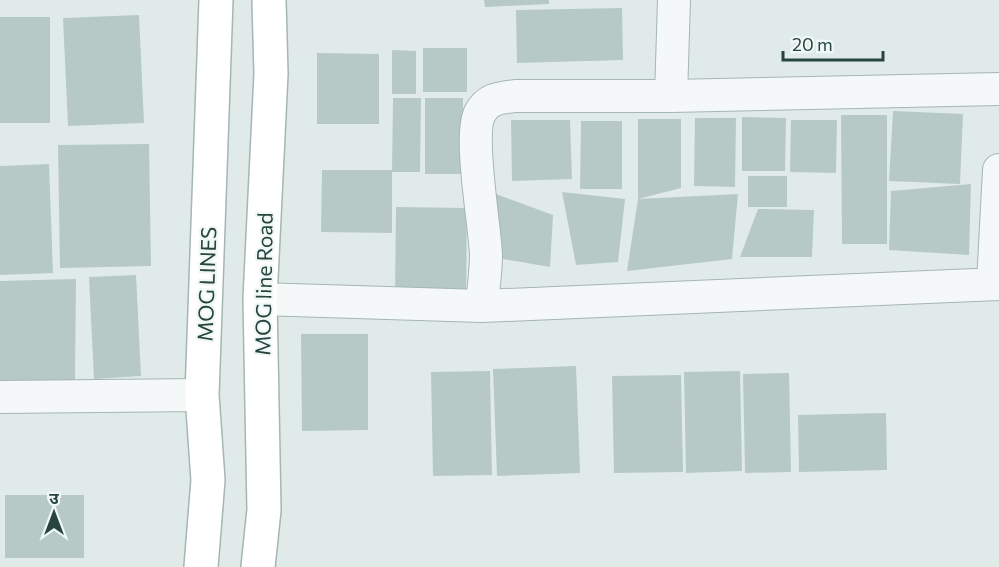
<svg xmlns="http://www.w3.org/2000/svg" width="999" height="567" font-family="Commissioner,'Noto Sans Devanagari',sans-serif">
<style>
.building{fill:#b7c9c5}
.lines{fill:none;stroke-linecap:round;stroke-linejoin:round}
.street-casing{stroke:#a5b6b3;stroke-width:34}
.secondary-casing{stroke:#a5b6b3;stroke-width:36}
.street{stroke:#f4f8f8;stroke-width:32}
.secondary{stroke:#fff;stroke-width:33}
.labels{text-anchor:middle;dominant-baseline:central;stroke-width:4.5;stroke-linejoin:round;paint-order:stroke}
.street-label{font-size:21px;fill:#27443f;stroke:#f0f8f6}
</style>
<rect width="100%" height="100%" fill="#e0ebe9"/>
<!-- building -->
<path class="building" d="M 484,0 L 549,0 L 549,4 L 485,7 Z
M 622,8 L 623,60 L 517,63 L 516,10 Z
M 139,15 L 144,123 L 68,126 L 63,18 Z
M 0,17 L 50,17 L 50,123 L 0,123 Z
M 423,48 L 467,48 L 467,92 L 423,92 Z
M 392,50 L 416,51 L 416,94 L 392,94 Z
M 317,53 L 379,54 L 379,124 L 317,124 Z
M 393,98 L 421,98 L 420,172 L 392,172 Z
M 425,98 L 463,98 L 463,174 L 425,174 Z
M 893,111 L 963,114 L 960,184 L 889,181 Z
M 841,115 L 887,115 L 887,244 L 842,244 Z
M 742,117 L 786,118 L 785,171 L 742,171 Z
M 695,118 L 736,118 L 735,187 L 694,186 Z
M 638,119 L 681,119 L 681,188 L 638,199 Z
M 511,120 L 570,120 L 572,179 L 512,181 Z
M 791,120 L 837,120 L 836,173 L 790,172 Z
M 581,121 L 622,121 L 622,189 L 580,189 Z
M 149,144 L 151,266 L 60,268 L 58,145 Z
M 49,164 L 53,273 L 0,275 L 0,166 Z
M 322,170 L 392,170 L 392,233 L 321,232 Z
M 748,176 L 787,176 L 787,207 L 748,207 Z
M 971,184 L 969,255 L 889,250 L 891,191 Z
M 562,192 L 625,199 L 618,262 L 576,265 Z
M 496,194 L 553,215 L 550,267 L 486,256 Z
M 738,194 L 732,259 L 627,271 L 638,199 Z
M 396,207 L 467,208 L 466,297 L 395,297 Z
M 758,209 L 814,210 L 812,257 L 740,257 Z
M 136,275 L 141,376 L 94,379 L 89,277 Z
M 76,279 L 75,381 L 0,381 L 0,281 Z
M 301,334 L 368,334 L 368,430 L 302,431 Z
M 576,366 L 580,473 L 497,476 L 493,369 Z
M 490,371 L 492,475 L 433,476 L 431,372 Z
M 740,371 L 742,471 L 686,473 L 684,372 Z
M 789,373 L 791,472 L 745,473 L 743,374 Z
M 681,375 L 683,472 L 614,473 L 612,376 Z
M 886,413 L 887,470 L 799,472 L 798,415 Z
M 5,495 L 84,495 L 84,558 L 5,558 Z"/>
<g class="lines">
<!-- street casing -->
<g class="street-casing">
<path id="street" d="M 671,96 L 674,0
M 993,283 L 999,170
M 260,299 L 482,306 L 999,284
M 482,306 C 483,289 486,272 486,255 C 485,225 468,135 480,113 C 488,98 500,98 515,96 L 671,96 L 999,89
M 0,397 L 202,395"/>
</g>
<!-- secondary casing -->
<g class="secondary-casing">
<path id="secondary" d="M 201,567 L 208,480 L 202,395 L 216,0
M 258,567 L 264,510 L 260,299 L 271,74 L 269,0"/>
</g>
<!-- street -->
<use href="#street" class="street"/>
<!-- secondary -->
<use href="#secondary" class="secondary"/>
</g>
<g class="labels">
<!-- street labels -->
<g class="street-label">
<text transform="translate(206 284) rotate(-88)">MOG LINES</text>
<text transform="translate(263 284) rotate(-89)">MOG line Road</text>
</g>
</g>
<!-- north arrow -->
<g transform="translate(54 513)" stroke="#f0f8f6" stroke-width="4.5" paint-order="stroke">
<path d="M0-4.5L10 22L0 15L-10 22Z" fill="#27443f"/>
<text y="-9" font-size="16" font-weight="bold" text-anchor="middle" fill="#27443f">उ</text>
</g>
<!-- scale -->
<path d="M783 51v9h100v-9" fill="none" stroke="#27443f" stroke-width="3"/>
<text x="792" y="51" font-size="18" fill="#27443f" stroke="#f0f8f6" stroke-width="4.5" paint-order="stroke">20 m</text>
</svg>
